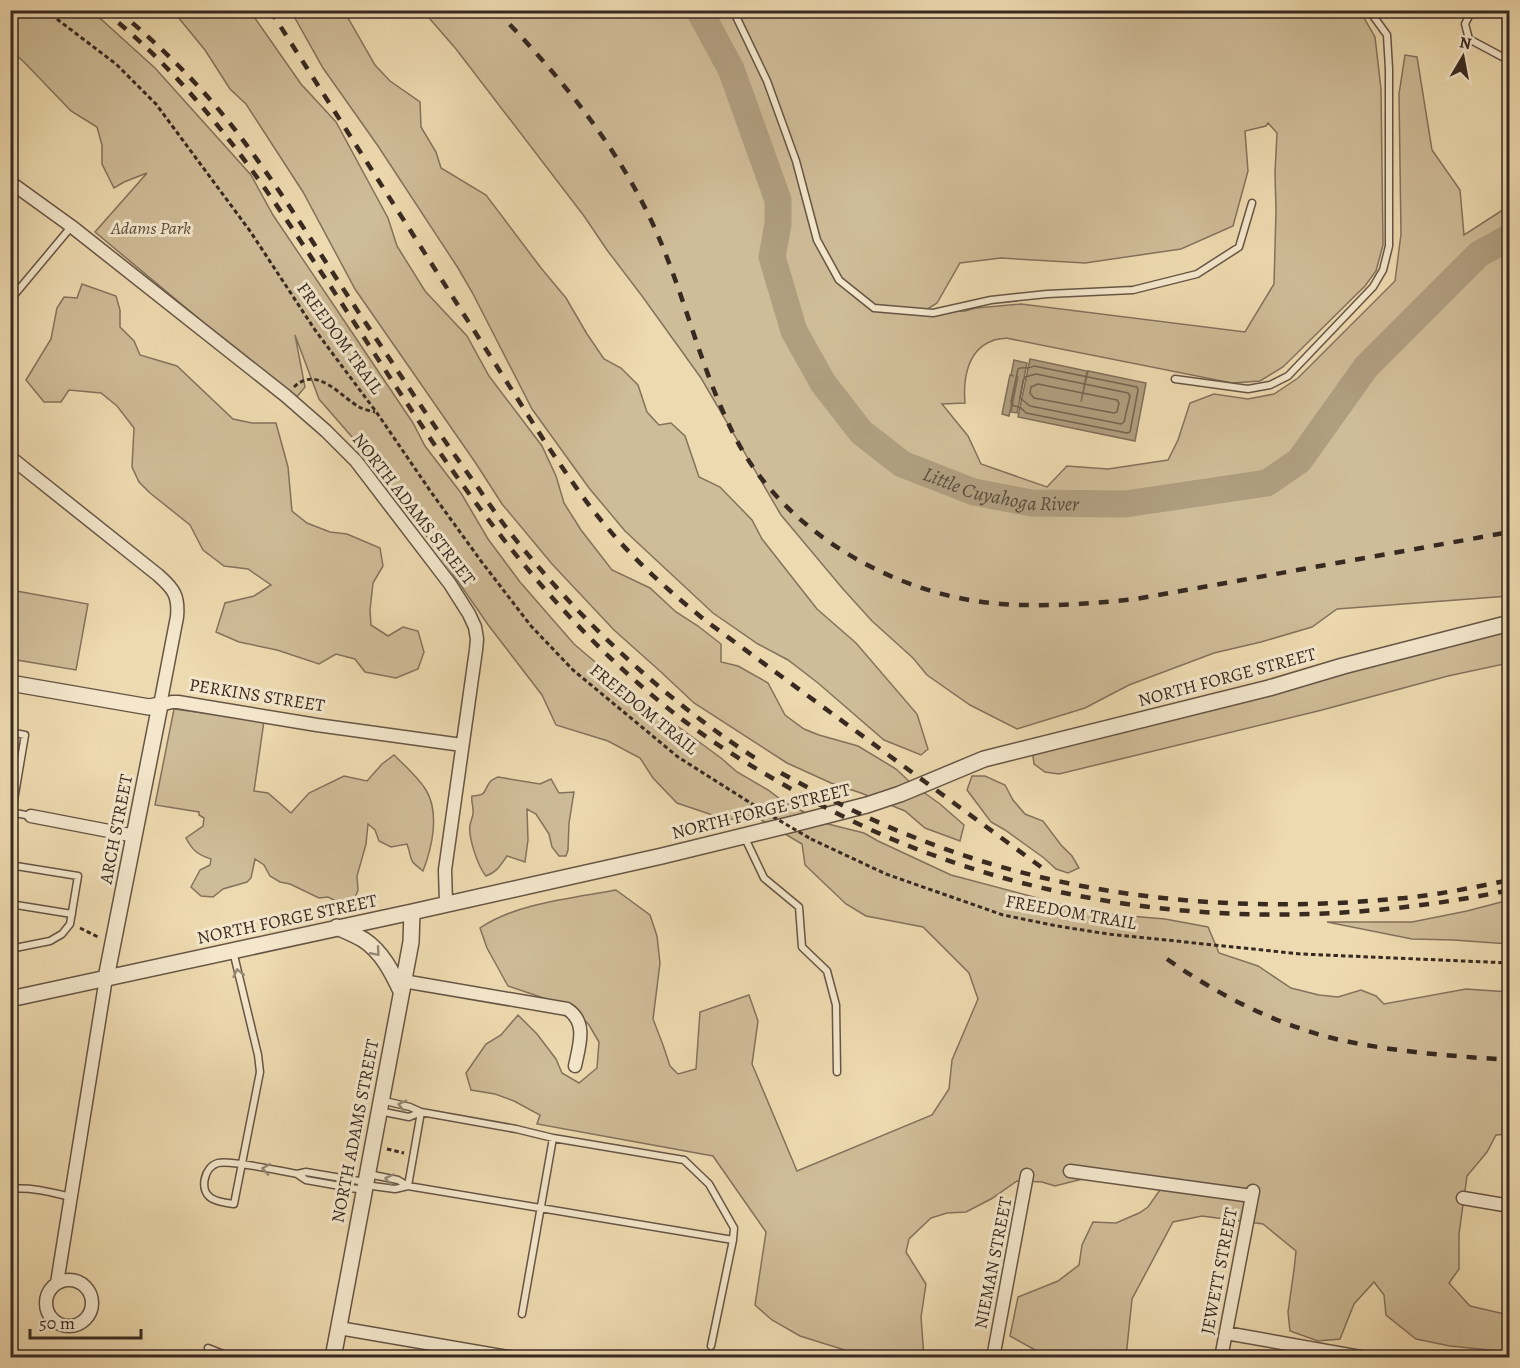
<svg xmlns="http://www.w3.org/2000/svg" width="1520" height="1368" font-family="Alegreya,serif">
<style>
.green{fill:#cfbc98;stroke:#84725c;stroke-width:1.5;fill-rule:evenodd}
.water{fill:#b09e7f;stroke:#806f59;stroke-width:1.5}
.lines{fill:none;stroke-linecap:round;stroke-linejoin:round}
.shore{stroke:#746450;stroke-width:1.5}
.river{stroke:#b09e7f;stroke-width:27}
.service-casing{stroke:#665545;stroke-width:9}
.minor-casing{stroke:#665545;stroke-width:15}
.tertiary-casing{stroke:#665545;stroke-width:18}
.path{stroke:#382921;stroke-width:3;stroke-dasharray:4.5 3;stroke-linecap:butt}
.service{stroke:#f4e7cc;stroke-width:6}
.minor{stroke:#f4e7cc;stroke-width:12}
.tertiary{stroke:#f4e7cc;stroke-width:15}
.rail{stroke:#382921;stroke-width:4.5;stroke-dasharray:10 10;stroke-linecap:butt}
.path-bridge{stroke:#382921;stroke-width:3;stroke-dasharray:4.5 3;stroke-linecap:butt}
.oneway{stroke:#968876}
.labels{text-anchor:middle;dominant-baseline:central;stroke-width:6;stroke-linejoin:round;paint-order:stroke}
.park-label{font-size:18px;font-style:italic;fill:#5e4e3f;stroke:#f4e7cc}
.street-label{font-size:18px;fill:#382921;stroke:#f4e7cc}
.water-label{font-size:20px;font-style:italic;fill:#5c4c3d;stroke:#f4e7cc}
</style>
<rect width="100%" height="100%" fill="#eedab0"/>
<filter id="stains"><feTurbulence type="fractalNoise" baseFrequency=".00333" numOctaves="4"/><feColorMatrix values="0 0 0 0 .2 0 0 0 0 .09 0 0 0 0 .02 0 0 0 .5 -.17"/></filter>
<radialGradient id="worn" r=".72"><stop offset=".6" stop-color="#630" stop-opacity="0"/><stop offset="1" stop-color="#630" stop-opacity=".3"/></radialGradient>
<!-- green -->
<path class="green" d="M 10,11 L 92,11 L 155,68 L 251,175 L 273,215 L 413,423 L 425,446 L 461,493 L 488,539 L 520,582 L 574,644 L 628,690 L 721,758 L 737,772 L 768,790 L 784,802 L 828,824 L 864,833 L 878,841 L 951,875 L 1094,913 L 1165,919 L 1208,927 L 1219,953 L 1258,966 L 1291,988 L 1319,995 L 1338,997 L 1361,990 L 1376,996 L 1384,1004 L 1466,989 L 1509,992 L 1509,1134 L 1496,1135 L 1487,1152 L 1467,1176 L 1459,1234 L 1459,1269 L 1449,1283 L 1470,1306 L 1509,1315 L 1509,1352 L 1450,1346 L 1416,1339 L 1386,1315 L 1384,1295 L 1374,1282 L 1354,1304 L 1340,1339 L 1318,1341 L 1290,1331 L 1288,1312 L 1294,1270 L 1296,1251 L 1263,1224 L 1202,1216 L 1173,1222 L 1132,1299 L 1126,1357 L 1046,1357 L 1046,1356 L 1010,1336 L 1018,1297 L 1058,1281 L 1079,1265 L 1082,1245 L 1093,1222 L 1116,1223 L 1139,1213 L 1148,1207 L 1160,1190 L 1155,1178 L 1110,1172 L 1055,1186 L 1042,1182 L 1017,1181 L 991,1199 L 966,1212 L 947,1213 L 931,1218 L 909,1239 L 906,1252 L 926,1284 L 921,1317 L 924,1357 L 867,1357 L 800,1336 L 772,1320 L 755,1305 L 766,1232 L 713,1156 L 537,1124 L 540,1115 L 514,1101 L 495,1094 L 471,1090 L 466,1073 L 486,1044 L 501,1035 L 518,1015 L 537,1034 L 556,1059 L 562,1073 L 579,1083 L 597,1068 L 599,1042 L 589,1025 L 573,1008 L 508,986 L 487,948 L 480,928 C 516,903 574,898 616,890 L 650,915 L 657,936 L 660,963 L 653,1019 L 663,1045 L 670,1066 L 678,1074 L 696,1069 L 700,1012 L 749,995 L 758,1021 L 752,1064 L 797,1171 L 932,1115 L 949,1089 L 952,1060 L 978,999 L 969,973 L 923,927 L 866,916 L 846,904 L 805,865 L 802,844 L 753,815 L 727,820 L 677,803 L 653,778 L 640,758 L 608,741 L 556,725 L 542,695 L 489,626 L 414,518 L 389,490 L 365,452 L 319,399 L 295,335 L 305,387 L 295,399 L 95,232 L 147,173 L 124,182 L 114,188 L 102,164 L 102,145 L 97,127 L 71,111 L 23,61 L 11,51 Z
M 173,11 L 250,11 L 301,84 L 336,122 L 388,218 L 397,246 L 425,291 L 467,336 L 489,376 L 542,446 L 556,476 L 564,503 L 581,530 L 612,570 L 650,588 L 676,612 L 698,626 L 721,644 L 721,662 L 738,666 L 768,683 L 785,715 L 804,729 L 819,735 L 858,746 L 896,769 L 912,784 L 940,804 L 964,825 L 960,841 L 925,828 L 905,811 L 861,793 L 831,783 L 787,763 L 694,703 L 661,672 L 614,630 L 552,564 L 502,504 L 475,462 L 355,289 L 303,192 L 246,104 L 230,89 L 205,50 Z
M 291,11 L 344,11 L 375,65 L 390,81 L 420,102 L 421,127 L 436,152 L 441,168 L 486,195 L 541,268 L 566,298 L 587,334 L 604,359 L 621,368 L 638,385 L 647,412 L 659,425 L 671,423 L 685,436 L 699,477 L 720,487 L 752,520 L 762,539 L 817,609 L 856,643 L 917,714 L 928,749 L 921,755 L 884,740 L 818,683 L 788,660 L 758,644 L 713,613 L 625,531 L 589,488 L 532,409 L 472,292 L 458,268 L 378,146 L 323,68 Z
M 423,11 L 1360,11 L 1375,37 L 1381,89 L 1383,245 L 1376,271 L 1365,286 L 1283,367 L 1260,381 L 1232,383 L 1006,338 C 1002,339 996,339 992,341 C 967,350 963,380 965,403 L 942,404 L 968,436 L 981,464 L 1047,487 L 1067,466 L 1108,469 L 1168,460 L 1178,440 L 1190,403 L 1214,394 L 1248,399 L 1274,394 L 1298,378 L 1395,281 L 1401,234 L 1399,94 L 1405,55 L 1417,57 L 1432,150 L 1460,190 L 1464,235 L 1509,206 L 1509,596 L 1337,609 L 1312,627 L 1261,642 L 1214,653 L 1129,685 L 1085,708 L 1017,729 L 970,705 L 927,675 L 913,658 L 872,621 L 843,589 L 781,515 L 701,378 L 642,296 L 607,250 L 584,216 L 456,49 ZM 1268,123 L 1277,133 L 1275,173 L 1276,211 L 1274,284 L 1245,332 L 1021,304 L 976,308 L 965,311 L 923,312 L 937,303 L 960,263 L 1001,258 L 1085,263 L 1181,249 L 1233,226 L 1248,171 L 1245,131 L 1266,126 Z
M 82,284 L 116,296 L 120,310 L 120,327 L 134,341 L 140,355 L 177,366 L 233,419 L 252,423 L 276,423 L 288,467 L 292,511 L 307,523 L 330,532 L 347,534 L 380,548 L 383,566 L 373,583 L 370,610 L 371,625 L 388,636 L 403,627 L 418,631 L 424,652 L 418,669 L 396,678 L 365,672 L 355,659 L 336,654 L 319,664 L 277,650 L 239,642 L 216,632 L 225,603 L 254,596 L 271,585 L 248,569 L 224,566 L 203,550 L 190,525 L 150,493 L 139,482 L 132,467 L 134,428 L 117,406 L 101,393 L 69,390 L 61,402 L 44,402 L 26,380 L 51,339 L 57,308 L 64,297 L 77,298 Z
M 11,590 L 88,604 L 76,670 L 11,659 Z
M 1509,631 L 1509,663 L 1448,676 L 1322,710 L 1059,774 L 1045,772 L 1034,764 L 1033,756 L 1042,749 L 1303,682 L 1330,678 L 1441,645 Z
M 174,709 L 264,721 L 254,791 L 268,793 L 291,813 L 309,793 L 344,776 L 367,781 L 382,764 L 394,755 C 405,766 418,777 426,790 C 440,813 432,848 423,871 C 407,859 413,861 407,844 L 391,847 L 379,841 L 375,830 L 368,824 L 366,844 L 357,876 L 358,890 L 352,905 L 340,903 L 328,897 L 319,898 L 290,884 L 280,882 L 270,876 L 264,865 L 255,859 L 251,878 L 247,882 L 223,889 L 213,897 L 201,896 L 191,887 L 200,870 L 210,865 L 211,859 C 198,855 192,850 186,838 L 203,826 L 204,818 L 199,815 L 199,812 L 155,805 Z
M 972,776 L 985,776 L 1005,785 L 1013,800 L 1025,814 L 1043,821 L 1061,845 L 1072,856 L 1079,868 L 1068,873 L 1056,869 L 1044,858 L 1005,830 L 991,822 L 967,790 Z
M 498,777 L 540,784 L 551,779 L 559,793 L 574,792 L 569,823 L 568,850 L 566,856 L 559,856 L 552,847 L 549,834 L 536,814 L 527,809 L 528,840 L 525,862 L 507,856 C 500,866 497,872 486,876 C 478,867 468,837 470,825 C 471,820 474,815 473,810 C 473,804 471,802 472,796 C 488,795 483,791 490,782 C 491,780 496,778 498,777 Z
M 1509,900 L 1509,944 L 1453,940 L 1412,939 L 1327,922 L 1412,922 L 1467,911 Z"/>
<!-- water -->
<path class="water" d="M 1030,359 L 1087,371 L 1081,402 L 1088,371 L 1146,383 L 1135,441 L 1018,417 Z
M 1014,360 L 1027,363 L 1017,413 L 1011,412 L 1018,376 L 1009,416 L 1002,414 L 1010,375 L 1014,376 L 1011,375 Z"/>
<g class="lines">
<!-- shore -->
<path class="shore" d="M 1034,366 L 1137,387 L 1138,390 L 1130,432 L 1127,433 L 1026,413 L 1021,408 L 1012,405 L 1011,402 L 1018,369 C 1022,366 1028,370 1034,366 Z
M 1036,374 L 1128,393 L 1130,396 L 1124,422 L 1121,424 L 1030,406 L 1020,398 L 1023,381 L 1025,377 Z
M 1038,384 L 1117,400 L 1119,403 L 1117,412 L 1114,413 L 1034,398 L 1030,393 L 1031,387 Z"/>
<!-- river -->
<path class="river" id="s1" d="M 699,10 L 731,69 L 778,200 L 778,224 L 772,257 L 794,331 L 823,383 L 861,432 L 902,464 L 974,492 L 1031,503 L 1125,504 L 1267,483 L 1299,461 L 1366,367 L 1479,254 L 1510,237"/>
<!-- service casing -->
<g class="service-casing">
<path id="service" d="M 733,10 L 767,81 L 796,161 L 817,240 L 839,280 L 874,308 L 933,313 L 991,300 L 1047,294 L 1133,290 L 1197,274 L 1239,247 L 1252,203
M 1472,10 L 1465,24 L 1469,39 L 1510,61
M 10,300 L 71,227
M 1175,379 L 1248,389 L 1270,385 L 1288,376 L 1373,287 L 1383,270 L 1389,246 L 1389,69 L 1387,35 L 1369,10
M 10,732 L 25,735 L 12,812
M 10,812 L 31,816
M 744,836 L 764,878 L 799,907 L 802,947 L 827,971 L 836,1005 L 837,1072
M 10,865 L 78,876 L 70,924 L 62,934 L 50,941 L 10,949
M 10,904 L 72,914
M 233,951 L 258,1055 L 260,1072 L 234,1204 C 227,1203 217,1202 211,1198 C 199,1190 204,1167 218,1163 C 230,1160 282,1171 297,1174 L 306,1172 L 365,1182
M 379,1111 L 409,1117 L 421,1112 L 410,1107 L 381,1100
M 297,1174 L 306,1180 L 363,1190
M 365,1185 L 395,1189 L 408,1186 L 398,1180 L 368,1174
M 10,1189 C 32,1187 50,1192 71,1197
M 522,1314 L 553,1138
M 711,1346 L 733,1240 L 734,1228 L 709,1184 L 684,1160 L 553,1138 L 516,1129 L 421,1112 L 408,1186 L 733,1240
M 208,1348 L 233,1358"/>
</g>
<!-- minor casing -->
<g class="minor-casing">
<path id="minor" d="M 10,182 L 71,226 L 286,396 L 326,431 L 356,461 L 450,584 L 469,614 L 475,627 L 477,639 L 476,650 L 445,870 L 446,903
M 10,457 L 158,575 C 174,589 179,596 177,617 L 160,705 L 172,702 L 178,702 L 317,725 L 462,745
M 31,816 L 135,836
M 403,981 L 567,1009 C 588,1022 579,1046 575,1066
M 1070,1171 L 1252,1196
M 1463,1198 L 1510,1206
M46 1303a23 23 0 1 1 46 0a23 23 0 1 1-46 0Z
M 57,1283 L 106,978
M 339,1328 L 514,1358
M 1226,1333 L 1366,1358
M 993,1358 L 1027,1175
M 1221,1358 L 1253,1191"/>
</g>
<!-- tertiary casing -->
<g class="tertiary-casing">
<path id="tertiary" d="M 10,683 L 149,707 L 160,705 L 106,978
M 337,927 C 346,931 356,935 364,940 C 382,952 392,972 401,991
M 10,999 L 412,912 L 662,856 L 793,824 L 867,805 L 900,794 L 984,759 L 1269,688 L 1343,666 L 1510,623
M 333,1358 L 411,942 L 412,912"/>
</g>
<!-- path -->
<path class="path" d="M 45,10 L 116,64 L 156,104 L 250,231 L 315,330 L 377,413 L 431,492 L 481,561 L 531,626 L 573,670 L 678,757 L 760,809
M 294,387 C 318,364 341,398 361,408 C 365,410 371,411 375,412
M 811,839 L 886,874 L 1003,915 L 1057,926 L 1108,934 L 1301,954 L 1510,963
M 80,928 L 100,938
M 387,1149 L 404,1153"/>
<!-- service -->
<use href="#service" class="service"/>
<!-- minor -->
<use href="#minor" class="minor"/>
<!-- tertiary -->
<use href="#tertiary" class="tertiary"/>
<!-- rail -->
<path class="rail" d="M 103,10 C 189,78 252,166 311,257 C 356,324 399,393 445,460 C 508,550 574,631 659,701 C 696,732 737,758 779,782 C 828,810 879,836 933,855 C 1116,923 1319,930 1510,890
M 117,10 C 161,46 201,86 236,131 C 281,190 320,254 361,316 C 400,374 438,433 479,489 C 492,508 505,527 520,545 C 587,627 666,700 755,758
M 270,10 L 545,442 C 564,470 583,499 605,525 C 635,561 670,592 706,621 L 1041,867
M 496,10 C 556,72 613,140 650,218 C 684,289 699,367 735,437 C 784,533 896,596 1001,604 C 1047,607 1091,604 1136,599 L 1510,532
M 781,773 C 825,797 869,820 916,838 C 1067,898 1232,914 1393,899 C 1432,896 1471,888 1510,880
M 1167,959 C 1218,995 1275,1024 1336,1039 C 1393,1052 1452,1056 1510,1060"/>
<!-- path-bridge -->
<path class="path-bridge" d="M 760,809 L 811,839"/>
</g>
<!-- one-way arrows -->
<defs><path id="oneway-chevron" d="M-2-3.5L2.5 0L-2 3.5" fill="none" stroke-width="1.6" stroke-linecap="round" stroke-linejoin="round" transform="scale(1.5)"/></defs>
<g class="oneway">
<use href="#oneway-chevron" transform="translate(376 952) rotate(49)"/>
<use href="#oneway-chevron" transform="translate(238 973) rotate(-103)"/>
<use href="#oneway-chevron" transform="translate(402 1105) rotate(-166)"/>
<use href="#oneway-chevron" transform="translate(266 1169) rotate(-171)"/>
<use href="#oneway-chevron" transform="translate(389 1179) rotate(-167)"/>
</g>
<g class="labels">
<!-- park labels -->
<g class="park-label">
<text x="151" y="228">Adams Park</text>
</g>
<!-- street labels -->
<g class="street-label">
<text transform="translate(340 338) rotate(54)">FREEDOM TRAIL</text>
<text transform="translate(414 509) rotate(52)">NORTH ADAMS STREET</text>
<text transform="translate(1227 677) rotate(-15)">NORTH FORGE STREET</text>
<text transform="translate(257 695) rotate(9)">PERKINS STREET</text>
<text transform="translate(644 709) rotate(39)">FREEDOM TRAIL</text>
<text transform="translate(761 811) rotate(-14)">NORTH FORGE STREET</text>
<text transform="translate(116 829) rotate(-79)">ARCH STREET</text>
<text transform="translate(1071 912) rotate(10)">FREEDOM TRAIL</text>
<text transform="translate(287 919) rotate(-12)">NORTH FORGE STREET</text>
<text transform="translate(355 1131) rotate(-79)">NORTH ADAMS STREET</text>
<text transform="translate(993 1263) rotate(-79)">NIEMAN STREET</text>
<text transform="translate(1219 1271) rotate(-79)">JEWETT STREET</text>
</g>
<!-- water labels -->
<g class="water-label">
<text stroke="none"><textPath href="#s1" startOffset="618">Little Cuyahoga River</textPath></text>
</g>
</g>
<!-- margin -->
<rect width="1520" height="1368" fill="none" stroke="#eedab0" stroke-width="36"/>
<rect x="12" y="12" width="1496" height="1344" fill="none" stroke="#382921" stroke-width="3"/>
<rect x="18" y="18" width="1484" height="1332" fill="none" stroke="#382921" stroke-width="1.5"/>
<!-- north arrow -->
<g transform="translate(1463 57) rotate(10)" stroke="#f4e7cc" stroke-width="4.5" paint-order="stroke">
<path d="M0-4.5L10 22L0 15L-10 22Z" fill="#382921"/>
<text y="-9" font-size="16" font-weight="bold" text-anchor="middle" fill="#382921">N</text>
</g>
<!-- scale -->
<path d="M30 1329v9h111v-9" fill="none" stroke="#382921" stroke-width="3"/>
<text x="39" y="1329" font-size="18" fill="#382921" stroke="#f4e7cc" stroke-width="4.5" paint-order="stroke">50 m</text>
<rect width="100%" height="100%" filter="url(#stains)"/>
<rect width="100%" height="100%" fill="url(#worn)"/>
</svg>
